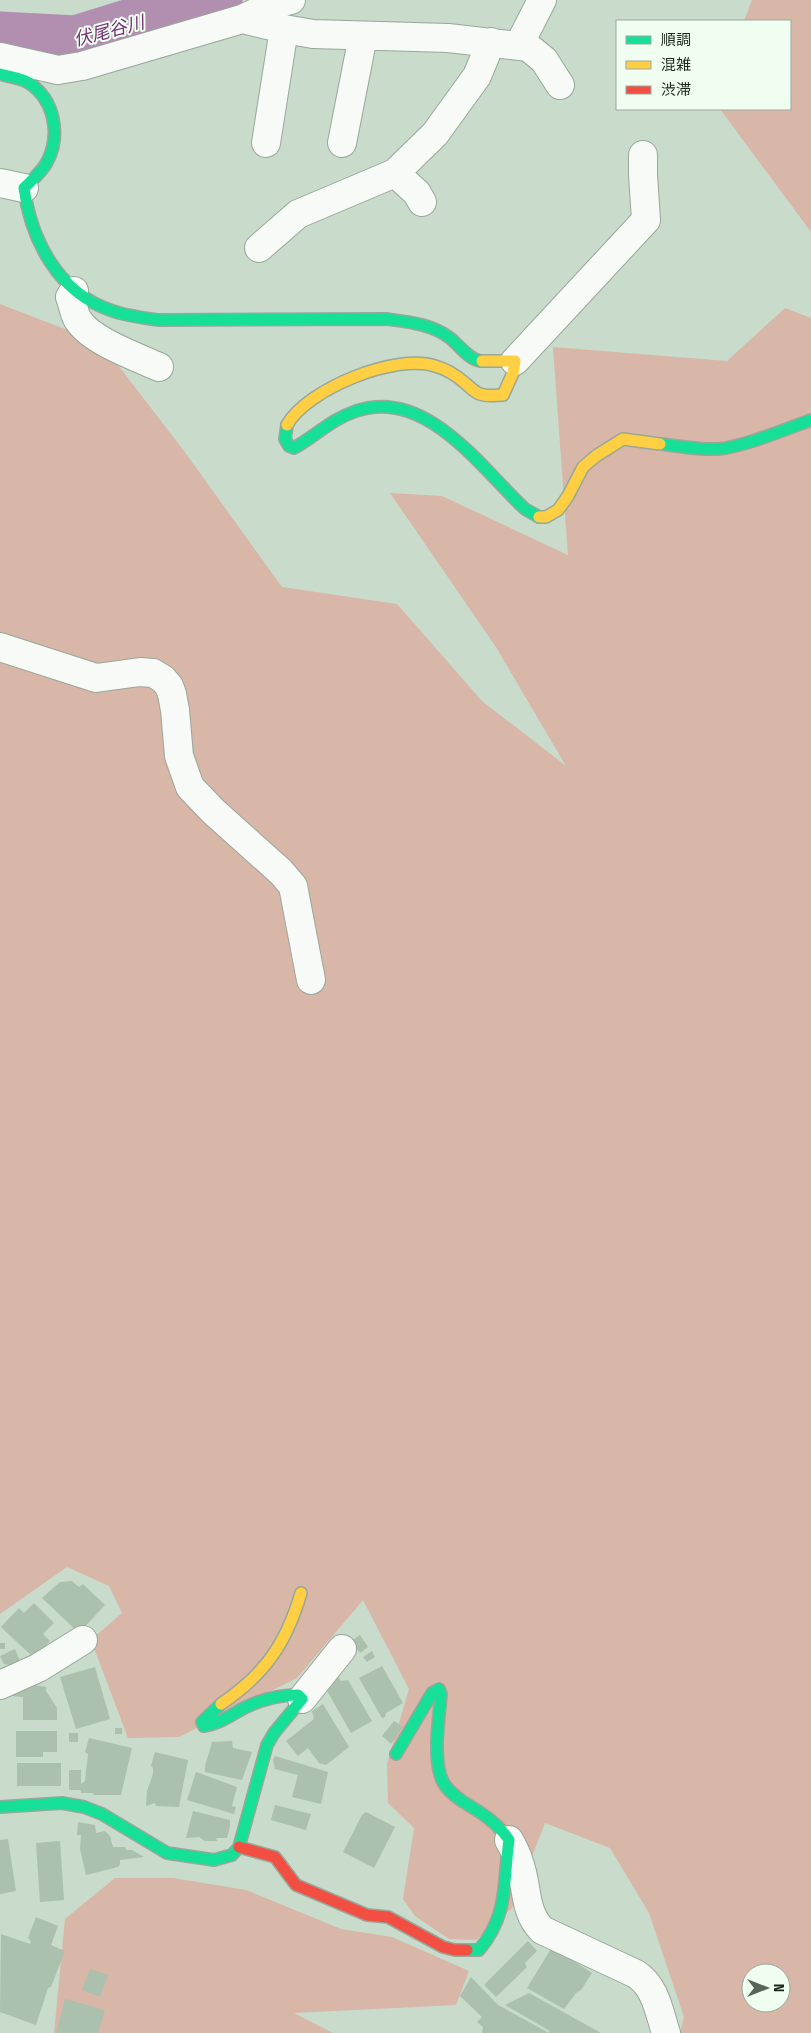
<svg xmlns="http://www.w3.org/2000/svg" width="811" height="2033" font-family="'Fira Sans Condensed','Noto Sans JP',sans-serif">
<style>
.green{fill:#d8b6a8;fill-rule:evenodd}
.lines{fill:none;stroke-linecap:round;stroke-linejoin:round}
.river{stroke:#b28fb1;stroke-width:55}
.building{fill:#abc0ad}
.street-casing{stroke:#98a79a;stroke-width:30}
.fast-casing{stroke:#98a79a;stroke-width:14}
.slow-casing{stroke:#98a79a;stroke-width:14}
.jam-casing{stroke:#98a79a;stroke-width:14}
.street{stroke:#f7faf7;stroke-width:28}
.fast{stroke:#16e098;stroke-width:11}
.slow{stroke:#ffcf43;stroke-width:11}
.jam{stroke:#f24e42;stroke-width:11}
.labels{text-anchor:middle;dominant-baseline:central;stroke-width:4;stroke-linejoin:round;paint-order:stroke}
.water-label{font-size:18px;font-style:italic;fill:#752f74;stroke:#f0fef2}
</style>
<rect width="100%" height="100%" fill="#c9dbcb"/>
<!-- green -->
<path class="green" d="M 752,0 L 811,0 L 811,232 L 720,109 L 790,109 L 790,21 L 744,21 Z
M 0,304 L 101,343 L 184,451 L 282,587 L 397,604 L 482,701 L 566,766 L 496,647 L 390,493 L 442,496 L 568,555 L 553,347 L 727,361 L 785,308 L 811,318 L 811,2033 L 680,2033 L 684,2017 L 649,1913 L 610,1848 L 545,1823 L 512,1908 L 476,1940 L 449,1939 L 415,1916 L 403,1899 L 414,1828 L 388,1803 L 387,1764 L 409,1689 L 363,1600 L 297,1678 L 179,1737 L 128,1738 L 91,1640 L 122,1613 L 109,1586 L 67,1567 L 0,1614 ZM 751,1973 L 781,1973 L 781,2003 L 751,2003 Z
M 115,1878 L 173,1878 L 246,1890 L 341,1929 L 392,1937 L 469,1971 L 456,2005 L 294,2013 L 333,2033 L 54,2033 L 65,1919 Z"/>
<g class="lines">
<!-- river -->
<path class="river" d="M 0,39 L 76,43 L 215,0"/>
</g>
<!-- building -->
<path class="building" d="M 72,1581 L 79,1587 L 83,1584 L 105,1605 L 79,1633 L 42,1598 L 60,1582 Z
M 34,1603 L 54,1623 L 43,1634 L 50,1641 L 34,1658 L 1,1627 L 19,1608 L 24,1613 Z
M 360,1635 L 368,1647 L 360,1653 L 351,1641 Z
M 0,1643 L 5,1643 L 5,1649 L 0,1649 Z
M 15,1649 L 20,1661 L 11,1665 L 4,1664 L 0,1656 Z
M 372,1651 L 375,1657 L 367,1662 L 363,1657 Z
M 382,1666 L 403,1703 L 386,1713 L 385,1717 L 382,1718 L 359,1678 Z
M 95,1667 L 110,1719 L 76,1729 L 60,1677 Z
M 334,1670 L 341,1681 L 348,1680 L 372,1721 L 351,1733 L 326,1689 Z
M 28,1684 L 46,1687 L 46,1691 L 57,1708 L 57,1720 L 23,1720 L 23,1697 L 11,1696 L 11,1690 Z
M 323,1704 L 349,1747 L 326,1765 L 319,1763 L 308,1748 L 298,1756 L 286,1741 L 314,1719 L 312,1711 Z
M 394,1721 L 403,1727 L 391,1744 L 382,1736 Z
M 115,1728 L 122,1728 L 122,1734 L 115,1734 Z
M 16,1731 L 57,1731 L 57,1752 L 43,1752 L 43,1757 L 16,1757 Z
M 69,1733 L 78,1733 L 78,1742 L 69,1742 Z
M 89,1738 L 132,1748 L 121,1795 L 94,1795 L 93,1793 L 81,1793 L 81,1790 L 69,1790 L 69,1770 L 81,1770 L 81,1784 L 85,1781 L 88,1754 L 85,1752 Z
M 232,1741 L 233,1748 L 252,1752 L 242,1780 L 205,1772 L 205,1766 L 212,1742 Z
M 155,1752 L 188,1760 L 179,1807 L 156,1806 L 155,1803 L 146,1806 L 147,1791 L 153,1774 L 153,1768 L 151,1766 Z
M 275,1756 L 328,1772 L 321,1804 L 292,1797 L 298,1775 L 275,1769 L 273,1760 Z
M 17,1763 L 61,1763 L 61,1786 L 17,1786 Z
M 196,1772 L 237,1787 L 232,1806 L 236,1807 L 234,1814 L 187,1800 Z
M 275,1805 L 311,1814 L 306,1830 L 271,1820 Z
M 193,1811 L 230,1820 L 230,1826 L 227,1838 L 216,1838 L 217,1841 L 205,1841 L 199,1837 L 186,1838 Z
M 366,1812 L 395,1827 L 374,1868 L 343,1852 L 362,1815 Z
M 78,1822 L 95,1825 L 96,1833 L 105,1831 L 110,1836 L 113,1847 L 125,1847 L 126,1850 L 132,1850 L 144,1857 L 120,1860 L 120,1864 L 118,1867 L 86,1875 L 80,1849 L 81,1835 L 77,1835 Z
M 8,1839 L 16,1891 L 0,1894 L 0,1840 Z
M 60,1841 L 64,1900 L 40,1902 L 36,1843 Z
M 36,1917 L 58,1926 L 51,1945 L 65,1951 L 51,1987 L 48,1988 L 36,2025 L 0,2012 L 1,1934 L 30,1944 L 31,1941 L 28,1938 Z
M 528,1941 L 537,1951 L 525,1963 L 527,1967 L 496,1997 L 484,1985 Z
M 552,1947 L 592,1973 L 581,1990 L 577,1992 L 564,2009 L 527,1988 Z
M 90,1969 L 108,1975 L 100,1997 L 82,1990 Z
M 471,1977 L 498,2005 L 549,2033 L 550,2031 L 505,2005 L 529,1993 L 601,2033 L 482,2033 L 483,2027 L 477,2022 L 482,2017 L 460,1996 Z
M 65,1999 L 105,2010 L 98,2033 L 56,2033 Z"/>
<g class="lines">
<!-- street casing -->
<g class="street-casing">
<path id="street" d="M 242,19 L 272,5 L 291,0
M 519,45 L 542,0
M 0,57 L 58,70 L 82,66 L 242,19 L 284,29 L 313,34 L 448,38 L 528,47 L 544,60 L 560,85
M 266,143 L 284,29
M 342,143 L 363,36
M 395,173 L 417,193 L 422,202
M 0,183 L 24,188
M 259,248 L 298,214 L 395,173 L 435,134 L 477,76 L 491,42
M 74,291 L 70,297 C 73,304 74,314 78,320 C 91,341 137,357 159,367
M 515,361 L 646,220 L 643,175 L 643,155
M 0,647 L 96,678 L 140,672 L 153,673 L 163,679 L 169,686 L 172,694 L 175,710 L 179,756 L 190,787 L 213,811 L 281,872 L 293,886 L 311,980
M 0,1685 L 38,1668 L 83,1640
M 302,1699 L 342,1649
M 509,1840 C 513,1847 517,1855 519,1862 C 528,1885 523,1911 542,1930 L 636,1974 C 656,1987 659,2012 666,2033"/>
</g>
<!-- fast casing -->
<g class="fast-casing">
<path id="fast" d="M 0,74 C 10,77 21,78 29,83 C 55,100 61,136 47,162 C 42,172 32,180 24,188 C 31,240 58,292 110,310 C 126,316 143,318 159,320 L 386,319 C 409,322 432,324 450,338 C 460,346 470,361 482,361
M 287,425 L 285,439 L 289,446 L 294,448 C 317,435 330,420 356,411 C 426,387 481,468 525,509 L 539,517
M 660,444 C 679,446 699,450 718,449 C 743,447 786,429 811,420
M 396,1754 L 432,1693 L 439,1689 L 441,1694 C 439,1719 432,1760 443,1782 C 447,1790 455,1796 462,1801 C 480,1812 497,1822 509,1840 C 503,1883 509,1914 479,1950 L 467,1950
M 0,1807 L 62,1803 L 84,1807 L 102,1814 L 167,1853 L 214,1860 L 232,1855 L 239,1847 L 267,1745 L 274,1733 L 302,1699 L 298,1695 C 278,1695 262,1699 244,1708 C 231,1715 219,1724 204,1726 L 202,1722 L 221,1704"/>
</g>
<!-- slow casing -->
<g class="slow-casing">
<path id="slow" d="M 287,425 C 307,389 396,353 435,366 C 446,369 457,376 465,383 C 470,387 474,392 480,394 C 488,397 496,395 503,395 L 513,373 L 515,361 L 482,361
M 539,517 L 546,517 L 558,510 L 568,496 L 583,467 L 596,456 L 623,439 L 660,444
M 221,1704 C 265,1674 286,1644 301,1593"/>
</g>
<!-- jam casing -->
<g class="jam-casing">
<path id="jam" d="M 239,1847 L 275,1857 L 296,1885 L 367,1915 L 388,1917 L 443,1947 L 455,1950 L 467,1950"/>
</g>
<!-- street -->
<use href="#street" class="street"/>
<!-- fast -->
<use href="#fast" class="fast"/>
<!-- slow -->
<use href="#slow" class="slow"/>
<!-- jam -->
<use href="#jam" class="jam"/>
</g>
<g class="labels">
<!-- water labels -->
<g class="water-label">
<text transform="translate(109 31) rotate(-15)">伏尾谷川</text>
</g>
</g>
<!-- legend -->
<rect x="616" y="20" width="175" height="90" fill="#f0fef2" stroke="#9aa89c"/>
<rect x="626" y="36" width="25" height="8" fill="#16e098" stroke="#9aa89c"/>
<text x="661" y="45" font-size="15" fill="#19261b">順調</text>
<rect x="626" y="61" width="25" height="8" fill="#ffcf43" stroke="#9aa89c"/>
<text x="661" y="70" font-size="15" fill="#19261b">混雑</text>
<rect x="626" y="86" width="25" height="8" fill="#f24e42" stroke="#9aa89c"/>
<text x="661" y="95" font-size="15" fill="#19261b">渋滞</text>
<!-- north arrow -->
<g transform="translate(766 1988) rotate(90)"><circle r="24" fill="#f0fef2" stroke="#9aa89c"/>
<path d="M0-4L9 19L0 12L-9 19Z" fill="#576559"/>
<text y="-8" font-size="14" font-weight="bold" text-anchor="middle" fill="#19261b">N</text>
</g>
</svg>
